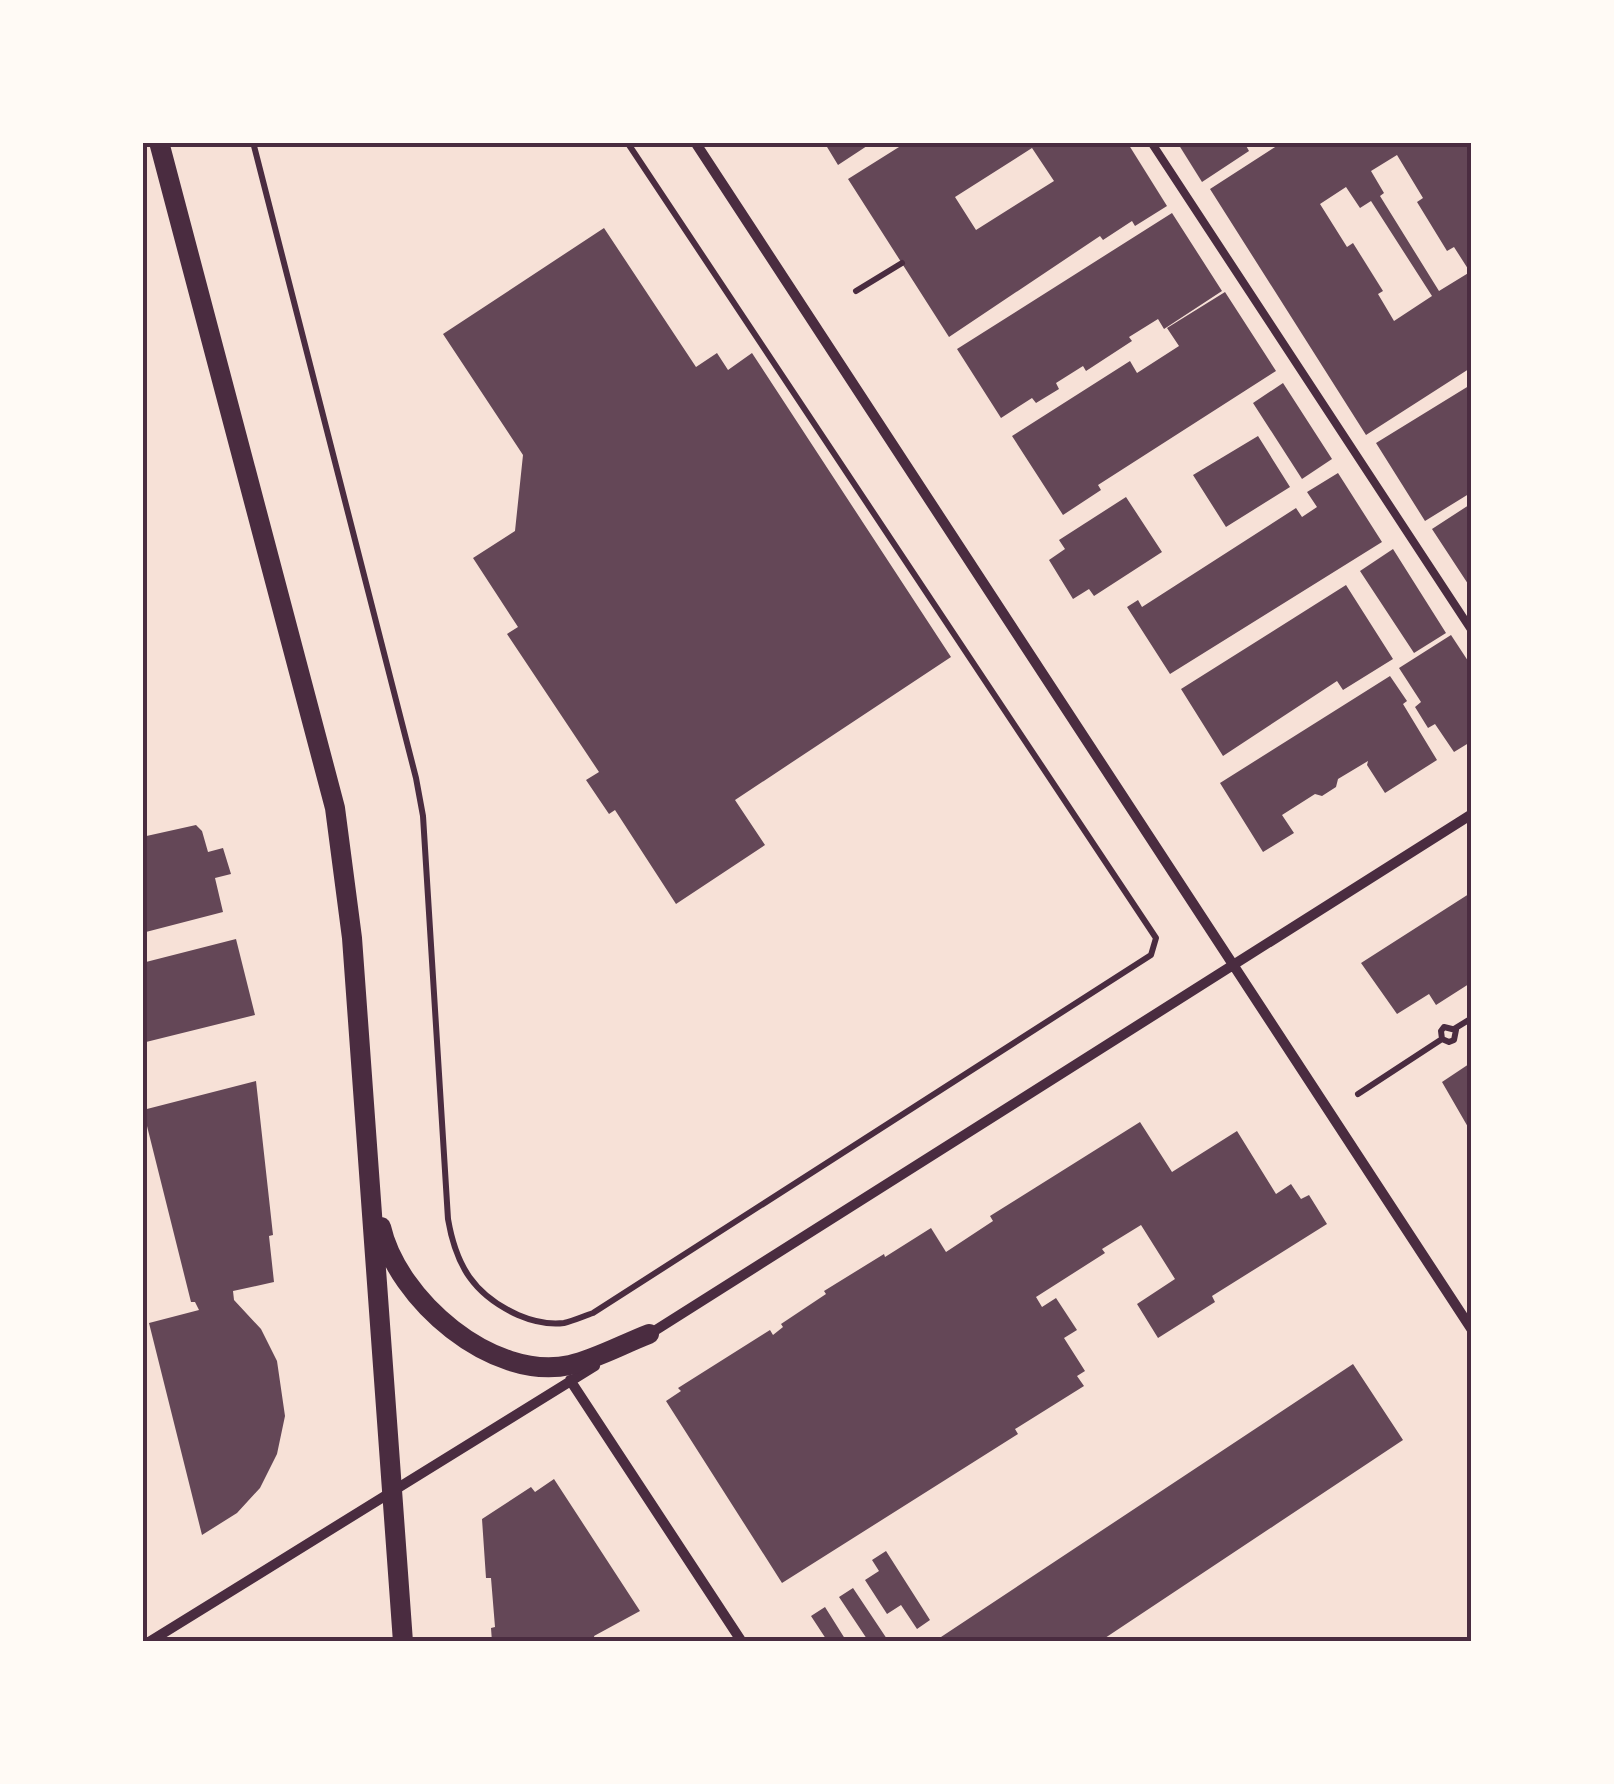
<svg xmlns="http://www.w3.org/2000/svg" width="1614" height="1784" font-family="'Sofia Sans Condensed',sans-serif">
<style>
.building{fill:#644757;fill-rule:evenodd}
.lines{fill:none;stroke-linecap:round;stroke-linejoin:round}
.path{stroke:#4a2c40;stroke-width:6}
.service{stroke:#4a2c40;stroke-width:8}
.minor{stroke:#4a2c40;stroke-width:10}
.secondary{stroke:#4a2c40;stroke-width:20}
.neatline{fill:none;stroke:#4a2c40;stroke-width:4}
</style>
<rect width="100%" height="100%" fill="#f7e1d7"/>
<!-- building -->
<path class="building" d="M 824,142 L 873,142 L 838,165 Z
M 907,142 L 1127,142 L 1167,206 L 1135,226 L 1132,221 L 1103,240 L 1100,236 L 949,337 L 848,179 ZM 1032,148 L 1054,181 L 976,230 L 955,197 Z
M 1177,142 L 1244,142 L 1249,151 L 1202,182 Z
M 1283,142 L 1472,142 L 1472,367 L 1366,435 L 1210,189 ZM 1397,155 L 1423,198 L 1417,202 L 1447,251 L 1454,247 L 1470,272 L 1439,291 L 1380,196 L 1384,193 L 1371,171 ZM 1346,187 L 1360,208 L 1371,201 L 1432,296 L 1394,321 L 1378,294 L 1383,291 L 1353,243 L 1347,247 L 1320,204 Z
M 1172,213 L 1222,291 L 1164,329 L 1158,319 L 1129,337 L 1132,341 L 1086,371 L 1083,366 L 1056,383 L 1059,389 L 1036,403 L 1032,398 L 1001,418 L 957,349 Z
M 604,228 L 696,367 L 717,353 L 728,370 L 752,353 L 951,657 L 735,800 L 765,845 L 676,904 L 615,810 L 609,814 L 586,780 L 599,772 L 507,634 L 518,627 L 473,558 L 515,531 L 523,455 L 443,334 Z
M 1225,292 L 1276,371 L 1098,485 L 1101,490 L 1063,515 L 1012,436 L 1130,361 L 1137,373 L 1179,346 L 1167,328 Z
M 1283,383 L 1332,459 L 1302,479 L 1253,403 Z
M 1472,384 L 1472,492 L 1425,521 L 1376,443 Z
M 1258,436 L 1290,487 L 1226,527 L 1193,475 Z
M 1338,473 L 1382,542 L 1170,674 L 1127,607 L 1138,600 L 1142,607 L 1296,508 L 1302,517 L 1317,507 L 1307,492 Z
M 1126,497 L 1162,552 L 1094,596 L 1089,589 L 1073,599 L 1049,560 L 1065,549 L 1059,540 Z
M 1472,503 L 1472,590 L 1432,529 Z
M 1393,549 L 1446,633 L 1414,653 L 1360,571 Z
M 1346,585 L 1393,659 L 1343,690 L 1337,681 L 1223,756 L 1181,689 Z
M 1451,635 L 1472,667 L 1472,741 L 1454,752 L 1435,724 L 1428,728 L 1415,707 L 1421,702 L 1399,668 Z
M 1390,676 L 1407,701 L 1403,704 L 1437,760 L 1385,793 L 1367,765 L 1368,761 L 1338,779 L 1336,787 L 1322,796 L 1315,794 L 1282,815 L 1294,833 L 1263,852 L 1220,783 Z
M 196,825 L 202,831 L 208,852 L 223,848 L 231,874 L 215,878 L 223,912 L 142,933 L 142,837 Z
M 1472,892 L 1472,982 L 1436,1005 L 1429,994 L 1397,1014 L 1361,963 Z
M 236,939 L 255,1015 L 142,1043 L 142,963 Z
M 1472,1062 L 1472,1134 L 1442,1082 Z
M 256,1081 L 273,1235 L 269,1236 L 274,1282 L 233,1291 L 234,1300 L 261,1329 L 277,1361 L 285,1416 L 277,1454 L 260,1488 L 237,1513 L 202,1535 L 149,1323 L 199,1310 L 195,1302 L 191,1302 L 143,1110 Z
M 1140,1122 L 1172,1172 L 1237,1131 L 1276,1194 L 1291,1184 L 1301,1199 L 1309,1195 L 1327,1224 L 1212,1296 L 1215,1302 L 1158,1338 L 1137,1304 L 1175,1279 L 1141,1225 L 1102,1249 L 1105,1253 L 1036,1297 L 1042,1307 L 1056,1298 L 1077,1330 L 1064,1338 L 1085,1371 L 1077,1376 L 1084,1386 L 1015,1429 L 1018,1434 L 782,1583 L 666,1401 L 681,1391 L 678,1388 L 770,1330 L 773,1335 L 783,1327 L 781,1324 L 826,1294 L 824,1291 L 884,1254 L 885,1257 L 931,1228 L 946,1252 L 993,1221 L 990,1216 Z
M 1353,1364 L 1403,1440 L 1099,1642 L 944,1642 L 941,1637 Z
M 554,1479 L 640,1611 L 594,1636 L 595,1640 L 592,1642 L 492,1642 L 491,1628 L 495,1627 L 491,1578 L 486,1578 L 482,1519 L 531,1487 L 535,1492 Z
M 886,1551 L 930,1620 L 917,1629 L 901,1605 L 887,1614 L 865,1580 L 879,1571 L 872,1560 Z
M 853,1588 L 889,1642 L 869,1642 L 839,1597 Z
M 825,1607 L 847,1642 L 828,1642 L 811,1616 Z"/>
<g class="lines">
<!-- path -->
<path class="path" d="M 253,142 L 416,778 L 423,816 L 448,1219 C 456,1266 474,1295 518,1315 C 532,1321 547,1325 564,1323 C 573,1321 584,1316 593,1313 L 1151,955 L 1156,938 L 627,142
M 856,291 L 902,263
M 1454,1029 L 1472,1018
M 1358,1094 L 1442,1039 L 1449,1042 L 1454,1040 L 1456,1030 L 1444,1027 L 1441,1031 L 1442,1039"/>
<!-- service -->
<path class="service" d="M 1151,142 L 1472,631"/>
<!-- minor -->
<path class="minor" d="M 695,142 L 1472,1330
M 648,1335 L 1472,814
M 570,1380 L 742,1642
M 149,1642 L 595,1366"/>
<!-- secondary -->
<path class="secondary" d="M 159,142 L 335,808 L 352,938 L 403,1642
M 381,1227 C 397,1299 492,1382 570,1365 C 596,1359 623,1344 649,1334"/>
</g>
<!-- border -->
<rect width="1614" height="1784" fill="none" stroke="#fffaf5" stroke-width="290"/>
<rect x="145" y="145" width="1324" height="1494" class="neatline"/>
</svg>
